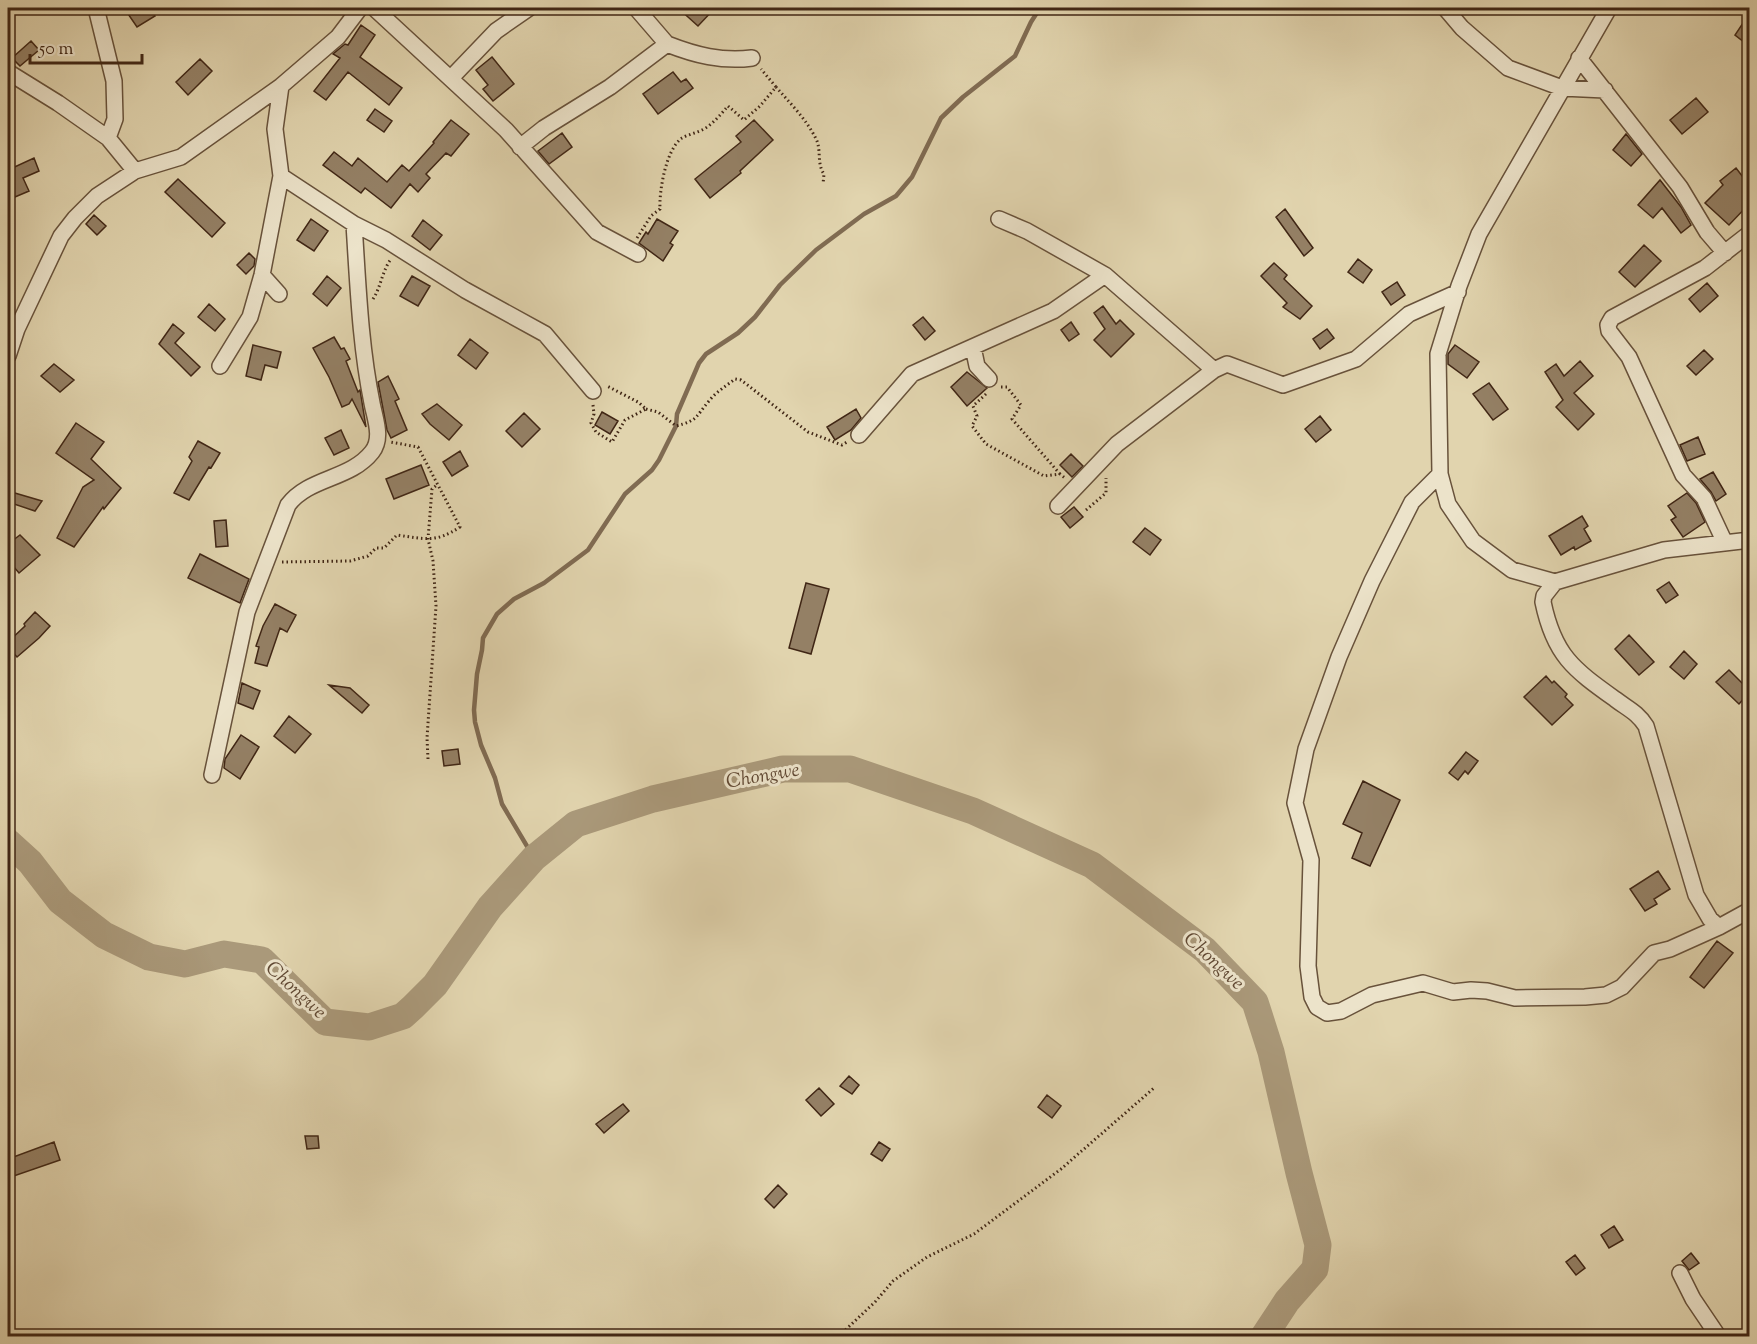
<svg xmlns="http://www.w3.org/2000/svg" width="1757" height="1344" font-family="'Sorts Mill Goudy',serif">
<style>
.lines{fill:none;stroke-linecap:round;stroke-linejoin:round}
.stream{stroke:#806b52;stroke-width:4.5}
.river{stroke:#aa997a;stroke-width:27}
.building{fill:#948065;stroke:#402615;stroke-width:1.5}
.minor-casing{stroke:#68523b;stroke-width:18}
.path{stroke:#402615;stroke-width:3;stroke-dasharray:1.5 3;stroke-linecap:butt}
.minor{stroke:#ece3ca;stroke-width:15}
.labels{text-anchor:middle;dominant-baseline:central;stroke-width:6;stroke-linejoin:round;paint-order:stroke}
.water-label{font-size:20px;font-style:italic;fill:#604833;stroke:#ece3ca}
</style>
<rect width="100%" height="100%" fill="#e1d4ae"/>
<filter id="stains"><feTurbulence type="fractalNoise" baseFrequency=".00333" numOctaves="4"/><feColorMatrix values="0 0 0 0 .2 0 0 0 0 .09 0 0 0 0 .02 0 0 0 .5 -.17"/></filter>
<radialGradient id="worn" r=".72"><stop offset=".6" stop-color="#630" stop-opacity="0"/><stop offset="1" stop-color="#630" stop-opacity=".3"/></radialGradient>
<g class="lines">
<!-- stream -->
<path class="stream" d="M 534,858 L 502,804 L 495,778 L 481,745 L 475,722 L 474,710 L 477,674 L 482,650 L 483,638 L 497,614 L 514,599 L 544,583 L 588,550 L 625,494 L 652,470 L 659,460 L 676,426 L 677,414 L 699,363 L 706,354 L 738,333 L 755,317 L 780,285 L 816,250 L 864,214 L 896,196 L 912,177 L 941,118 L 963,97 L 1015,56 L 1031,22 L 1040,8"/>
<!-- river -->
<path class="river" d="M 8,842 L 30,862 L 60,901 L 104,935 L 149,957 L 185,964 L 224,954 L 262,960 L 325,1022 L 369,1027 L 403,1016 L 413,1007 L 435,985 L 490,907 L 534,858 L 576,824 L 653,799 L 783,769 L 850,769 L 973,811 L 1092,865 L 1205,950 L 1255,1002 L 1271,1052 L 1299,1173 L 1318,1245 L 1315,1269 L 1287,1301 L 1264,1336"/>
</g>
<!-- building -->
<path class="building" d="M 124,8 L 150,8 L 155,16 L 137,27 Z
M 678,8 L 715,8 L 698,26 Z
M 1749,14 L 1749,46 L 1735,35 Z
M 361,25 L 375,35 L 360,57 L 402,88 L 389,105 L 348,72 L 326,100 L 314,91 L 340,58 L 333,54 L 345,44 L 348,45 Z
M 31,41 L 39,50 L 20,66 L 12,58 Z
M 492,57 L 514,84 L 493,101 L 483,89 L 488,85 L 476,70 Z
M 200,59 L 212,71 L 188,95 L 176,82 Z
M 673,72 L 681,82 L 686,79 L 693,88 L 658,114 L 643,94 Z
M 1696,98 L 1708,112 L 1682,134 L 1670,120 Z
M 375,109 L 392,121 L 384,132 L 367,120 Z
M 451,120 L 469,134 L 451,156 L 446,153 L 426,174 L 430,178 L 418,192 L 410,184 L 391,208 L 365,188 L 361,193 L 323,165 L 334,152 L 352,166 L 358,158 L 387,182 L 402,165 L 409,171 L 434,143 L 433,142 Z
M 754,120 L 773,140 L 740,171 L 741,173 L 710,198 L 695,179 L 741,142 L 736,136 Z
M 562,133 L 572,147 L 549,164 L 538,151 Z
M 1626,134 L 1642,154 L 1631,166 L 1613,150 Z
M 34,158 L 39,171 L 23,178 L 29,191 L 15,197 L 8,180 L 8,170 Z
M 1736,168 L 1749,185 L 1749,204 L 1729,225 L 1705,203 L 1723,185 L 1720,181 Z
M 178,179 L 225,223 L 212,237 L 165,192 Z
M 1660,180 L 1681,207 L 1691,225 L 1681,233 L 1662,208 L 1653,218 L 1638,205 Z
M 1285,209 L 1313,248 L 1304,256 L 1276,217 Z
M 94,215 L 106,226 L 97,235 L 86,224 Z
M 311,219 L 328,231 L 314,251 L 297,240 Z
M 657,219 L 678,231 L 670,243 L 673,245 L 663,261 L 639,243 L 646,232 L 648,234 Z
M 423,220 L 442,235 L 430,250 L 412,236 Z
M 1644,245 L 1661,261 L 1635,287 L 1619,272 Z
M 249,253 L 255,259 L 254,266 L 246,274 L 237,265 Z
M 1358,259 L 1372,270 L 1363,283 L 1348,272 Z
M 1274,263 L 1287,275 L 1284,279 L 1312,306 L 1300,319 L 1283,307 L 1287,303 L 1261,276 Z
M 327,276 L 341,288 L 327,306 L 313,294 Z
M 412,276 L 430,286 L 418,306 L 400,296 Z
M 1397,282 L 1405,295 L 1391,305 L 1382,292 Z
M 1707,283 L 1718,296 L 1700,312 L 1689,299 Z
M 209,304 L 225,319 L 215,331 L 198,317 Z
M 1103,306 L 1116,324 L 1120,320 L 1134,334 L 1111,357 L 1094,340 L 1105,329 L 1094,313 Z
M 923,317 L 935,331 L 925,340 L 913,325 Z
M 1071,322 L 1079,334 L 1069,341 L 1061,330 Z
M 173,324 L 184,333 L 175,343 L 200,367 L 191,376 L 159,344 Z
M 1327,329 L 1334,338 L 1320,349 L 1313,339 Z
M 334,337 L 341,349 L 344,348 L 350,359 L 346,361 L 358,392 L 360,390 L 366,427 L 352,399 L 349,404 L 342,407 L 329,377 L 313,348 Z
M 470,339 L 488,353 L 476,369 L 458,355 Z
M 253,345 L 281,352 L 277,368 L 265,365 L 261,380 L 246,376 Z
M 1455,345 L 1479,362 L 1467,378 L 1448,364 L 1448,354 Z
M 1704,350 L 1713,359 L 1696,375 L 1687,366 Z
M 1580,361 L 1593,376 L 1574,393 L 1594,414 L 1578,430 L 1556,407 L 1563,400 L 1545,372 L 1556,364 L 1564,376 Z
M 54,364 L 74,380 L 60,392 L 41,376 Z
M 967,372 L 987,388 L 967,406 L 951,387 Z
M 388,376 L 399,399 L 395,401 L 407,430 L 391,438 L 387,430 L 378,382 Z
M 1489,383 L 1508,409 L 1493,420 L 1473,394 Z
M 437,404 L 462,425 L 449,440 L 430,424 L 422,414 Z
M 856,409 L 861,418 L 851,430 L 835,440 L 827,427 Z
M 602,412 L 618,421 L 610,434 L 595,425 Z
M 524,413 L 540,429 L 522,447 L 506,431 Z
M 1320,416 L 1331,430 L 1316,442 L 1305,429 Z
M 76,423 L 104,442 L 91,459 L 121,488 L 104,509 L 103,507 L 74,547 L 57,538 L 83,487 L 94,480 L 56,453 Z
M 341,430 L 349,448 L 334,455 L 325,438 Z
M 1698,437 L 1705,454 L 1687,461 L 1680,445 Z
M 198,441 L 220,453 L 211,468 L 209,467 L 189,500 L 174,493 L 192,461 L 189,457 Z
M 460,451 L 468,466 L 452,476 L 443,462 Z
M 1071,454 L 1083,466 L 1072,477 L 1060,465 Z
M 421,465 L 429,485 L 394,499 L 386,479 Z
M 1713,472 L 1726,494 L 1716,501 L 1711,492 L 1700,479 Z
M 8,491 L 42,501 L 35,511 L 8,502 Z
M 1687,493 L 1696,503 L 1705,522 L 1683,537 L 1671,520 L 1676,517 L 1668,506 Z
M 1074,507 L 1083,517 L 1070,528 L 1061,517 Z
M 1582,516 L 1588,526 L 1584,529 L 1591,541 L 1575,550 L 1574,547 L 1561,555 L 1549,536 Z
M 226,520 L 228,546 L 216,547 L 214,521 Z
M 1145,528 L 1161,540 L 1150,555 L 1133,542 Z
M 20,535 L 40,555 L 19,573 L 8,560 L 8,544 Z
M 200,554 L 249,579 L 240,603 L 188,578 Z
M 1669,582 L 1678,595 L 1666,603 L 1657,590 Z
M 806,583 L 829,589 L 811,654 L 789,648 Z
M 275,604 L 296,615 L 287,632 L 280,628 L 267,666 L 255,663 L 259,647 L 256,646 L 263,626 Z
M 35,612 L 50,626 L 39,638 L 17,657 L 8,647 L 8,642 L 25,626 L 24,624 Z
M 1629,635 L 1654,662 L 1639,675 L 1615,649 Z
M 1684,651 L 1697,664 L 1684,679 L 1670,667 Z
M 1729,670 L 1749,690 L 1749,693 L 1739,704 L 1716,682 Z
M 1546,676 L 1552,683 L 1554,681 L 1567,694 L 1565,697 L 1573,705 L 1552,725 L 1524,697 Z
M 242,683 L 260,691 L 253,709 L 238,703 Z
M 329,685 L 350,688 L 369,705 L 362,713 Z
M 289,716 L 311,734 L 295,753 L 274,736 Z
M 241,735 L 259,747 L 240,779 L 224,768 L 225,759 Z
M 458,749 L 460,764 L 444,766 L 442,751 Z
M 1466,752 L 1478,761 L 1468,774 L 1465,771 L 1458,780 L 1449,773 Z
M 1363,781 L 1400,800 L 1370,866 L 1352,858 L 1362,833 L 1343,824 Z
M 1658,871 L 1670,889 L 1654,899 L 1657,904 L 1645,911 L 1630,889 Z
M 1717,941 L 1733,953 L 1704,988 L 1690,977 Z
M 849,1076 L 859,1085 L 852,1094 L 840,1086 Z
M 819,1088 L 834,1104 L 821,1116 L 806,1100 Z
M 1047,1095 L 1061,1106 L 1052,1118 L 1038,1107 Z
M 623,1104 L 629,1111 L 604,1133 L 596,1124 Z
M 305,1136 L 318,1136 L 319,1148 L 307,1149 Z
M 54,1142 L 60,1160 L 8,1178 L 8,1159 Z
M 879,1142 L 890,1149 L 882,1161 L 871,1154 Z
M 778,1185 L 787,1194 L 774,1208 L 765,1199 Z
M 1614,1226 L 1623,1240 L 1609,1248 L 1601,1235 Z
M 1691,1253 L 1699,1263 L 1689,1270 L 1682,1261 Z
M 1575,1255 L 1585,1268 L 1576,1275 L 1566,1262 Z"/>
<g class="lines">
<!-- minor casing -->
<g class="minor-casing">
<path id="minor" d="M 98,8 L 97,12 L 114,81 L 115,119 L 108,138
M 374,8 L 506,130 L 597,232 L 638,254
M 636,8 L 667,44
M 1445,8 L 1462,28 L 1508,68 L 1562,88 L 1605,90
M 1609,8 L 1479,234 L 1459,286 L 1438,354 L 1440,474 L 1448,504 L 1473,541 L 1512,570 L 1555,582 L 1664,550 L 1750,540
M 1579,58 L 1680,187 L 1707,232 L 1725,253
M 8,72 L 58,103 L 108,138 L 135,171
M 451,78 L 496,31 L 529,8
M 520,147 L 544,128 L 610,87 L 667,44 C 695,55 722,62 752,58
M 281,176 L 354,224 L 386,240 L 465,290 L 545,334 L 593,391
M 999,219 L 1027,231 L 1105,275 L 1214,370
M 262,275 L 279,294
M 973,347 L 977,366 L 989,379
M 8,356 L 17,329 L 61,236 L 75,218 L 97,196 L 135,171 L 181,157 L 281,86 L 338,37 L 360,8
M 220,366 L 250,317 L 262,275 L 281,176 L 275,129 L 281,86
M 859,435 L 912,374 L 1053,311 L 1105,275
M 1440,474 L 1412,502 L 1372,581 L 1339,657 L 1306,749 L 1295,803 L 1311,860 L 1308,966 L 1312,997 L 1317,1007 L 1327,1013 L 1341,1011 L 1372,995 L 1423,983 L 1453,992 L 1471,990 L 1487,991 L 1515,998 L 1585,997 L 1606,995 L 1622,987 L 1654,953 L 1670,949 L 1719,927 L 1750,910
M 1058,506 L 1117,444 L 1214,370 L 1227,364 L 1283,385 L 1356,359 L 1409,314 L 1458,292
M 1725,543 L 1704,498 L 1683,475 L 1629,357 L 1609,331 L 1608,325 L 1612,318 L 1705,268 L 1750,233
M 1555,582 L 1544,596 L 1543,602 C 1554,655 1573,669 1615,699 C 1628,709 1637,712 1646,726 L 1696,895 L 1710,919 L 1719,927
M 212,775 L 247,612 L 288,505 C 309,477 350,480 372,452 C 383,438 375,419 372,403 C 360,344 358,284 354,224
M 1680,1273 L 1693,1299 L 1718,1336"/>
</g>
<!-- path -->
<path class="path" d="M 776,87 C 790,103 808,121 817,141 C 821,152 817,164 824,174 L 823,184
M 637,238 L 651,216 L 660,209 C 659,191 666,149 682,138 C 689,134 697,133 704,129 C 714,123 721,114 728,106 L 744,120 L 760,106 L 776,87 L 761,69
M 373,299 C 381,287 382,271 391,259
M 1001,387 L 1007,387 L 1021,405 L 1012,419 L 1060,474
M 986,394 L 973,406 L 977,416 L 972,426 L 986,444 L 1044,476 L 1060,474 L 1065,478
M 593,405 L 594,414 L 591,423 L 596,432 L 612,442 L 625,420 L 646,409 L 638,402 L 607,386
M 646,409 L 658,412 L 676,426 C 699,420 695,417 709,401 C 716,392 726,386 735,379 L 741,380 L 808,432 L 842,445 L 847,442
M 1086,510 L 1106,493 L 1106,478
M 282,562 L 350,561 L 368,556 L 376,548 L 384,548 L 397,535 C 425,539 436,543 460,527 L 418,447 L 390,442
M 428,759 L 427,738 L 436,606 L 433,561 L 428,539 L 432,489 L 438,484
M 839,1336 L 875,1302 L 893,1281 L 927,1257 L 974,1234 L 1061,1169 L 1154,1088"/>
<!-- minor -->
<use href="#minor" class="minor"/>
</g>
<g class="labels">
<!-- water labels -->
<g class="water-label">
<text transform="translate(763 777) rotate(-10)">Chongwe</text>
<text transform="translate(1213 962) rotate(43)">Chongwe</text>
<text transform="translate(295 991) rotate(43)">Chongwe</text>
</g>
</g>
<!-- margin -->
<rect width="1757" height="1344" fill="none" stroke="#e1d4ae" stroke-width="30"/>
<rect x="9" y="9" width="1739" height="1326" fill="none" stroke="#402615" stroke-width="3"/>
<rect x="15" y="15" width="1727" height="1314" fill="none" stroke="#402615" stroke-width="1.5"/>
<!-- scale -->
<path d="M30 54v9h112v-9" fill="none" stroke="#402615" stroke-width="3"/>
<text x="39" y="54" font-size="18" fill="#402615" stroke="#ece3ca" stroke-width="4.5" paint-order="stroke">50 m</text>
<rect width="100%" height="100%" filter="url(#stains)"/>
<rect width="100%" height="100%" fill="url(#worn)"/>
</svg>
